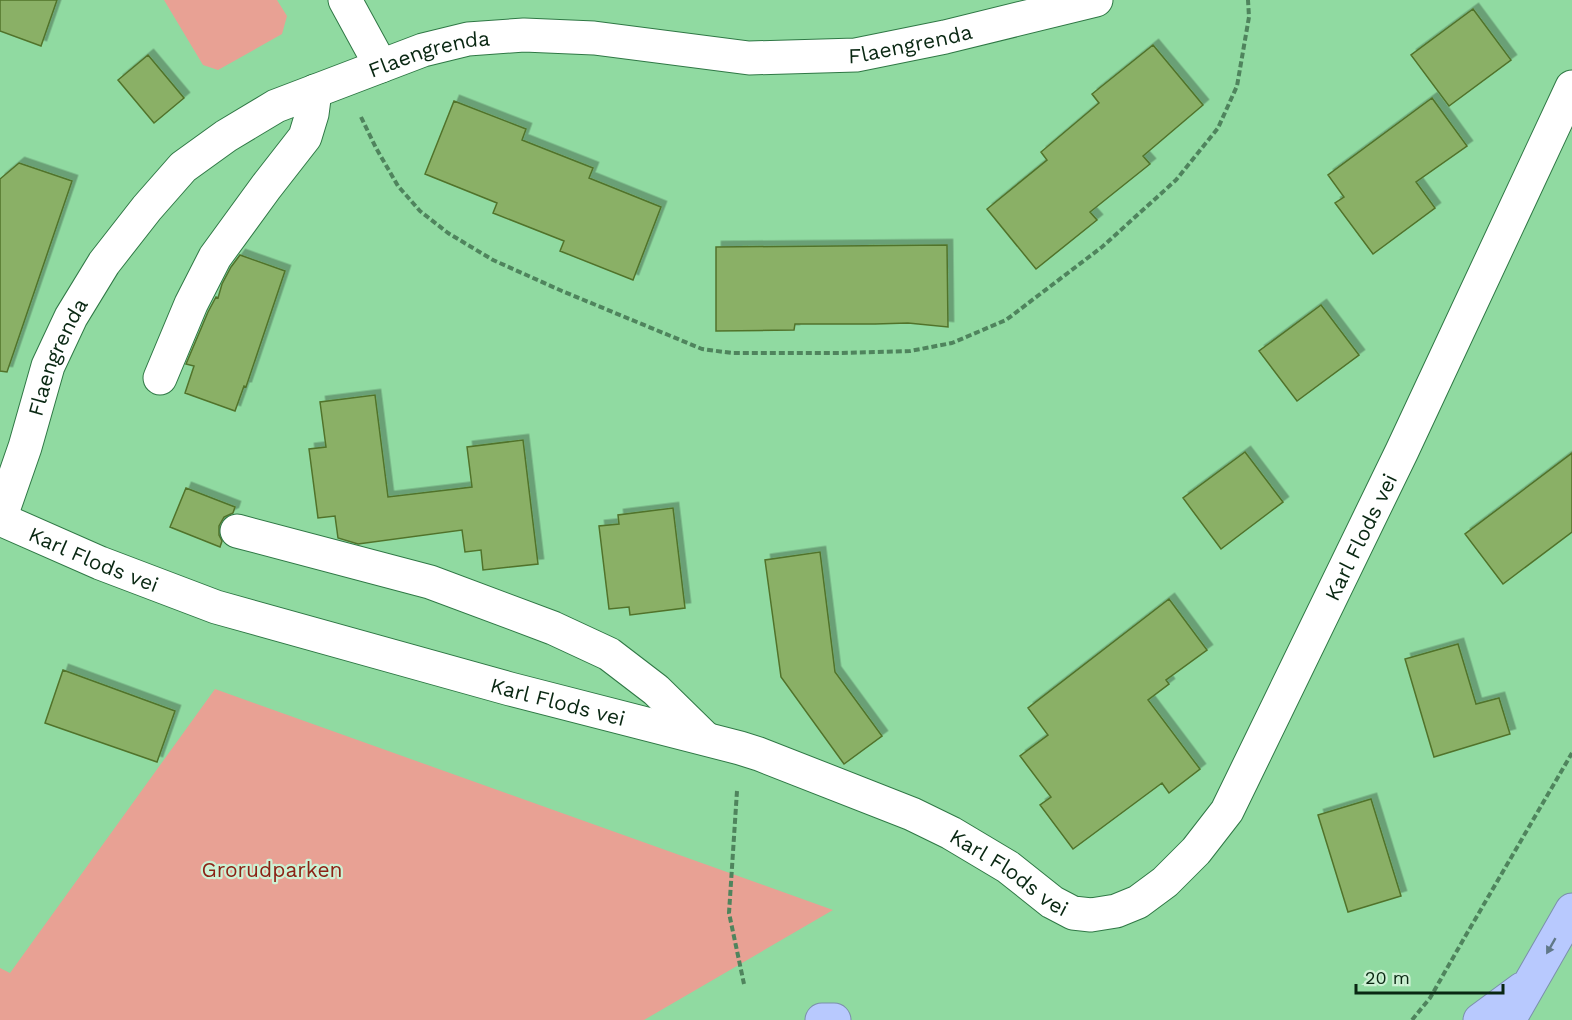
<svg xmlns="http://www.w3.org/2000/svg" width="1572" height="1020" font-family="'Work Sans',sans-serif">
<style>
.green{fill:#e8a194}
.building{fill:#8ab066;stroke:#51732b;stroke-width:1.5;filter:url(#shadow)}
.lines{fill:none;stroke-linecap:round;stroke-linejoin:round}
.minor-casing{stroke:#2f7845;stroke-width:35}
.highway-casing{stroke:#7b90ab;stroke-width:35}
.path{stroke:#4f845d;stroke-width:4;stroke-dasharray:6 3;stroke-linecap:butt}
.minor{stroke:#fff;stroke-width:33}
.highway{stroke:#b8c9fe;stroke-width:33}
.oneway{fill:#607888}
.labels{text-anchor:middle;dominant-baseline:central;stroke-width:4.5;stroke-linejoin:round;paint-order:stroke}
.street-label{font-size:21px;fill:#092712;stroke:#cdf1d4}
.park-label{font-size:21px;fill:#8b2215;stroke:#cdf1d4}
</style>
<defs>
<filter id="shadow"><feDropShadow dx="5.5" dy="-5.5" stdDeviation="0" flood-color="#0004"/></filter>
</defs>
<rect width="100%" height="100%" fill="#90daa1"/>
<!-- green -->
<path class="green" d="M 164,0 L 277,0 L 287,16 L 282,34 L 218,70 L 203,65 Z
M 215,689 L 833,910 L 644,1020 L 0,1020 L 0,968 L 10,973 Z"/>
<!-- building -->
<path class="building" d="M 0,0 L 57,0 L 41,46 L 0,31 Z
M 1473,9 L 1511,60 L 1449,106 L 1411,55 Z
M 1153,45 L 1203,105 L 1143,156 L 1150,164 L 1090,212 L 1097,220 L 1036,269 L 987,209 L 1047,160 L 1041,152 L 1099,103 L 1092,94 Z
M 148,55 L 184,98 L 154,123 L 118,80 Z
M 1432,98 L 1467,146 L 1416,182 L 1435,208 L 1373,254 L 1335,203 L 1344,197 L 1328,175 Z
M 454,101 L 526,129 L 522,140 L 593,168 L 589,178 L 661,207 L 633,280 L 560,251 L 564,241 L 493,213 L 497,203 L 425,174 Z
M 19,163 L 72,181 L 7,372 L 0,371 L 0,179 Z
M 947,245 L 948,327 L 908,323 L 875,324 L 795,324 L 794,330 L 716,331 L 716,247 Z
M 240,255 L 285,271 L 246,387 L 244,386 L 235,411 L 185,393 L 194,366 L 186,364 L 208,312 L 216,297 L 218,298 L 222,284 L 231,267 Z
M 1321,305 L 1359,355 L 1297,401 L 1259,351 Z
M 375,395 L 388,497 L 472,487 L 467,447 L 523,440 L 538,564 L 483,570 L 481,550 L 465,552 L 462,530 L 358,544 L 338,538 L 335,516 L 318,518 L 309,449 L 326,447 L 320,402 Z
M 1245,452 L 1283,502 L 1221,549 L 1183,498 Z
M 1572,453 L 1572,532 L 1503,584 L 1465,534 Z
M 186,488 L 235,507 L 233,513 L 224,517 L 219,526 L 219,535 L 222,541 L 220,547 L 170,527 Z
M 673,508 L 685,608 L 630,615 L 629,607 L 609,609 L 599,526 L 619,524 L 618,515 Z
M 820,552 L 835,672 L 882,736 L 844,764 L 781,677 L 765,560 Z
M 1169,599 L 1207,650 L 1166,680 L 1169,684 L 1148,700 L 1200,769 L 1169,793 L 1162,783 L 1073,849 L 1040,805 L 1051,797 L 1020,756 L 1048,735 L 1028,708 Z
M 1458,644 L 1476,704 L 1499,698 L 1510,734 L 1434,757 L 1405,659 Z
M 63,670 L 175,711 L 157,762 L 45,723 Z
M 1371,799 L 1401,896 L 1348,912 L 1318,815 Z"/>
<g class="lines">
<!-- minor casing -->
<g class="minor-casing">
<g id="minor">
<path d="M 345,0 L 381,66"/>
<path d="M 160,378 L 191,304 L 215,257 L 266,187 L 305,137 L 312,114 L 315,91"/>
<path id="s1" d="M 0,519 L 100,563 L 216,607 L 510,689 L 740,748 L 759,754 L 912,814 L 951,833 L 1008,867 L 1052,902 L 1073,913 L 1091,915 L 1116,911 L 1138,902 L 1165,882 L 1196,851 L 1227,811 L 1402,451 L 1572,87"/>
<path id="s2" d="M 0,519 L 25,447 L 48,366 L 71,317 L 104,263 L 147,208 L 183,167 L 226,136 L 276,106 L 423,50 L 468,39 L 524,35 L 594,38 L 749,58 L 856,55 L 945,37 L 1096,0"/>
<path d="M 237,531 L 430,582 L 553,628 L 609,654 L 656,690 L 704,737"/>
</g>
</g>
<!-- highway casing -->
<g class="highway-casing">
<path id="highway" d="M 822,1020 L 834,1020
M 1480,1020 L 1522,989
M 1509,1020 L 1572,910"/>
</g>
<!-- path -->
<path class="path" d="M 361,117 L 376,148 L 398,186 L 420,211 L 448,233 L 493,260 L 562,291 L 702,349 L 732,353 L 840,353 L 910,351 L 952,343 L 1006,320 L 1102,247 L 1176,180 L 1218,128 L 1237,86 L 1249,17 L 1248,0
M 737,791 L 729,913 L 744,984
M 1412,1020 L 1430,998 L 1466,935 L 1572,753"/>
<!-- minor -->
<use href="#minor" class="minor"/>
<!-- highway -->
<use href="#highway" class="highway"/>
</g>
<!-- one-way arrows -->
<defs><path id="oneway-solid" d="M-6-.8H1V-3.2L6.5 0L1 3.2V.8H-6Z" transform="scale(1.5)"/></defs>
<use class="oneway" href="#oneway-solid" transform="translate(1551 946) rotate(120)"/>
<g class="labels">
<!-- street labels -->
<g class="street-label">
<text stroke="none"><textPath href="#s2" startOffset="1162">Flaengrenda</textPath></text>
<text stroke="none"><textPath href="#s2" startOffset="676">Flaengrenda</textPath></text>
<text stroke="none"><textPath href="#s2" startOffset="172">Flaengrenda</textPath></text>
<text stroke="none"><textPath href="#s1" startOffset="1650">Karl Flods vei</textPath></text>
<text stroke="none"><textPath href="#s1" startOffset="102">Karl Flods vei</textPath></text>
<text stroke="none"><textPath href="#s1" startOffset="588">Karl Flods vei</textPath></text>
<text stroke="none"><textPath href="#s1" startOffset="1074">Karl Flods vei</textPath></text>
</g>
<!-- park labels -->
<g class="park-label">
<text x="272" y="869">Grorudparken</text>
</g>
</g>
<!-- scale -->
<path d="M1356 984v9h147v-9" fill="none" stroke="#092712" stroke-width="3"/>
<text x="1365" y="984" font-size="18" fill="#092712" stroke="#cdf1d4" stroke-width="4.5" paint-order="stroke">20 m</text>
</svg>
